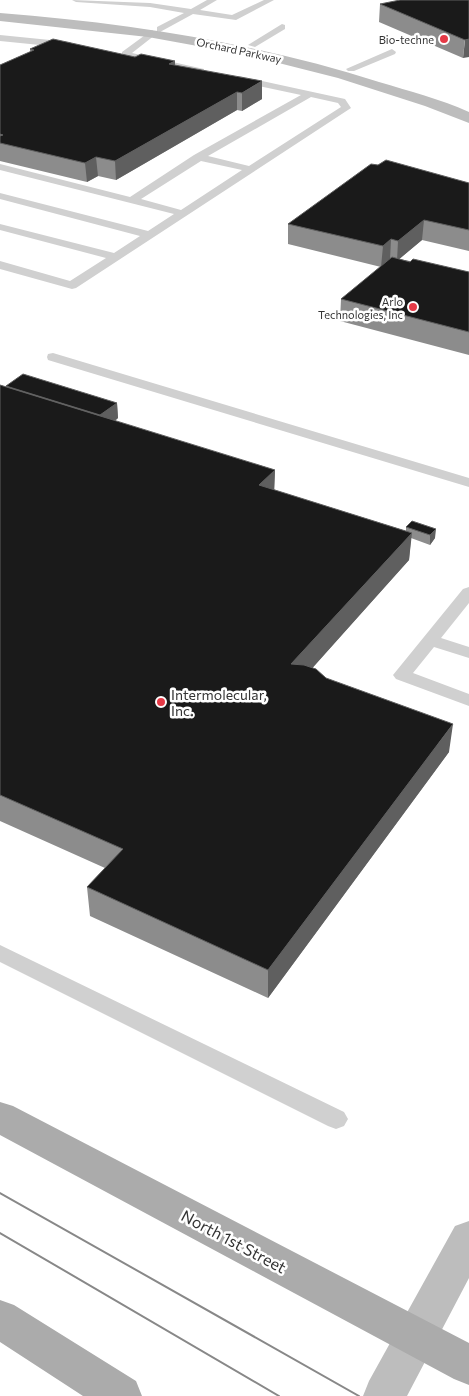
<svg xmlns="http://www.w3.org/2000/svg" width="469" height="1396" font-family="Commissioner,sans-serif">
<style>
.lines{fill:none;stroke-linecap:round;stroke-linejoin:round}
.service{fill:#d0d0d0;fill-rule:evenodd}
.secondary{fill:#bdbdbd;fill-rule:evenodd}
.primary{fill:#ababab;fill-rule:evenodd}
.tram{stroke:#888;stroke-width:2}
.wall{fill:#8c8c8c}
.shaded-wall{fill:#5f5f5f}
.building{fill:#1a1a1a;stroke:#5f5f5f}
.poi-dot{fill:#e63946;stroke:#fff;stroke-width:2}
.labels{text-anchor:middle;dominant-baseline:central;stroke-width:5;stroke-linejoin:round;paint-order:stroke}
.far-poi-label{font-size:11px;fill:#333;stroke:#fff;text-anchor:end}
.far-street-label{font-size:11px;fill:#333;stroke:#fff}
.poi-label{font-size:14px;fill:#333;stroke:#fff;text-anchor:start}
.near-street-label{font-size:16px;fill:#333;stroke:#fff}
</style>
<rect width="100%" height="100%" fill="#fff"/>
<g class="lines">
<!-- service -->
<path class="service" d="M 72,0 L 150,3 L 191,9 L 207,0 L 217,0 L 200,10 L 232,15 L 264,0 L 274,0 L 236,20 L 193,14 L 160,32 L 157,31 L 157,27 L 184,13 L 150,7 L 76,2 Z
M 282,24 L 285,25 L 285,29 L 255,47 L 248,45 Z
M 152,30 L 156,33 L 155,35 L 132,53 L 204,69 L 204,73 L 122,56 L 122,52 Z
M 0,35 L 70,42 L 74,45 L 70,48 L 0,41 Z
M 392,49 L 396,52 L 395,54 L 354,71 L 348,71 L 346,69 Z
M 239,76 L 345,99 L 351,108 L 76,288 L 72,289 L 0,269 L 0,261 L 70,281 L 106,258 L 0,230 L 0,224 L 114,253 L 140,236 L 0,199 L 0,193 L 148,231 L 174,214 L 0,170 L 0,164 L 130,197 L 194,155 L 301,95 L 236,81 L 234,79 ZM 311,97 L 338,103 L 341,107 L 249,166 L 208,156 ZM 201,161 L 242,170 L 181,210 L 141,199 Z
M 53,353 L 469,478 L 469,487 L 48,360 L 47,357 L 48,354 Z
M 469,587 L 469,603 L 441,638 L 469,647 L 469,658 L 434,647 L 413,673 L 469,694 L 469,706 L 396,679 L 393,675 L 463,589 Z
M 0,945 L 344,1112 L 348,1119 L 344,1126 L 336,1129 L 328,1126 L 0,962 Z"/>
<!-- secondary -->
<path class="secondary" d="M 0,13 C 129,23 256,43 379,82 C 409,91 440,99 469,112 L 469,123 L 425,106 L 338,78 L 247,55 L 148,37 L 0,21 Z
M 469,1221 L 469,1278 L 407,1396 L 363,1396 L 369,1381 L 455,1226 Z"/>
<!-- primary -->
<path class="primary" d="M 0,1102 L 13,1106 L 469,1343 L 469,1385 L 454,1379 L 0,1135 Z
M 0,1300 L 14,1305 L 136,1381 L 142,1396 L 83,1396 L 0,1342 Z"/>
<!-- tram -->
<path class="tram" d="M 0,1193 L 359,1396
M 0,1233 L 279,1396"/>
</g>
<!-- wall -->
<path class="wall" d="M 469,0 L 463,58 L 379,22 L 380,4 Z
M 30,49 L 135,57 L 175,65 L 262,99 L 242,111 L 237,110 L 116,180 L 98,176 L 87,182 L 0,161 L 0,65 L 30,52 Z
M 469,183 L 469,251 L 422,240 L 399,259 L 469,272 L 469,355 L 340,321 L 341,299 L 381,267 L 288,244 L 288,224 Z
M 0,385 L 6,387 L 6,386 L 117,403 L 118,418 L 115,421 L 275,470 L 274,490 L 406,531 L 406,527 L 412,521 L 435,538 L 430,545 L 411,538 L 409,560 L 312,668 L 326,678 L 449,752 L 268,998 L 90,916 L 87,887 L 105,868 L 0,821 Z"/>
<!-- shaded-wall -->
<path class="shaded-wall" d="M 469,39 L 469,57 L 463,58 L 465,40 Z
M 175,61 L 175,78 L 169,64 Z
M 262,81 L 262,99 L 242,111 L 242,93 Z
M 237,92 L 237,110 L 116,180 L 115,161 Z
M 96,157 L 98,176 L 87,182 L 85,163 Z
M 424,220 L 422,240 L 397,261 L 398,241 Z
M 391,239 L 390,260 L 381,267 L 383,246 Z
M 117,403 L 118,418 L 101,431 L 100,415 Z
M 275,470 L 274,496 L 259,485 Z
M 436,529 L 435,538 L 430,545 L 430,535 Z
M 412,533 L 409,560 L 291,692 L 291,664 Z
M 453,724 L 449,752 L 268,998 L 268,970 Z"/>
<!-- building -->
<path class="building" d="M 400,0 L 469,0 L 469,39 L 465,40 L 380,4 Z
M 53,39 L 135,57 L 141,54 L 175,61 L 169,64 L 262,81 L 242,93 L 237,92 L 115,161 L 96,157 L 85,163 L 0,143 L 0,136 L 3,135 L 0,134 L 0,65 L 34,50 L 30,49 Z
M 386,160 L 469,183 L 469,230 L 424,220 L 398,241 L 391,239 L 383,246 L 288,224 L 371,164 L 378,165 Z
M 392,257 L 410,262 L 413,259 L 469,272 L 469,332 L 341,299 Z
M 23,374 L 117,403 L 100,415 L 6,386 Z
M 0,385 L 275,470 L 259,485 L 412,533 L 291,664 L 304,665 L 316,669 L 326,678 L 453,724 L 268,970 L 87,887 L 123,849 L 0,795 Z
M 412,521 L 436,529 L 430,535 L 406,527 Z"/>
<!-- markers -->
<g class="poi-dot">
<circle cx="444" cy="39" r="5"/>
<circle cx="413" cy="307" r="5"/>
<circle cx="161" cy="702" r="5"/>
</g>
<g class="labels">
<!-- far-poi labels -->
<g class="far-poi-label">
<text x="434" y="39">Bio-techne</text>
<text x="403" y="301">Arlo<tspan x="403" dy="13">Technologies, Inc</tspan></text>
</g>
<!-- far-street labels -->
<g class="far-street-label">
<text transform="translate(239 50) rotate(12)">Orchard Parkway</text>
</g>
<!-- poi labels -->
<g class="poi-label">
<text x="171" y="694">Intermolecular,<tspan x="171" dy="16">Inc.</tspan></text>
</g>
<!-- near-street labels -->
<g class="near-street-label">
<text transform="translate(234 1241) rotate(28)">North 1st Street</text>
</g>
</g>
</svg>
